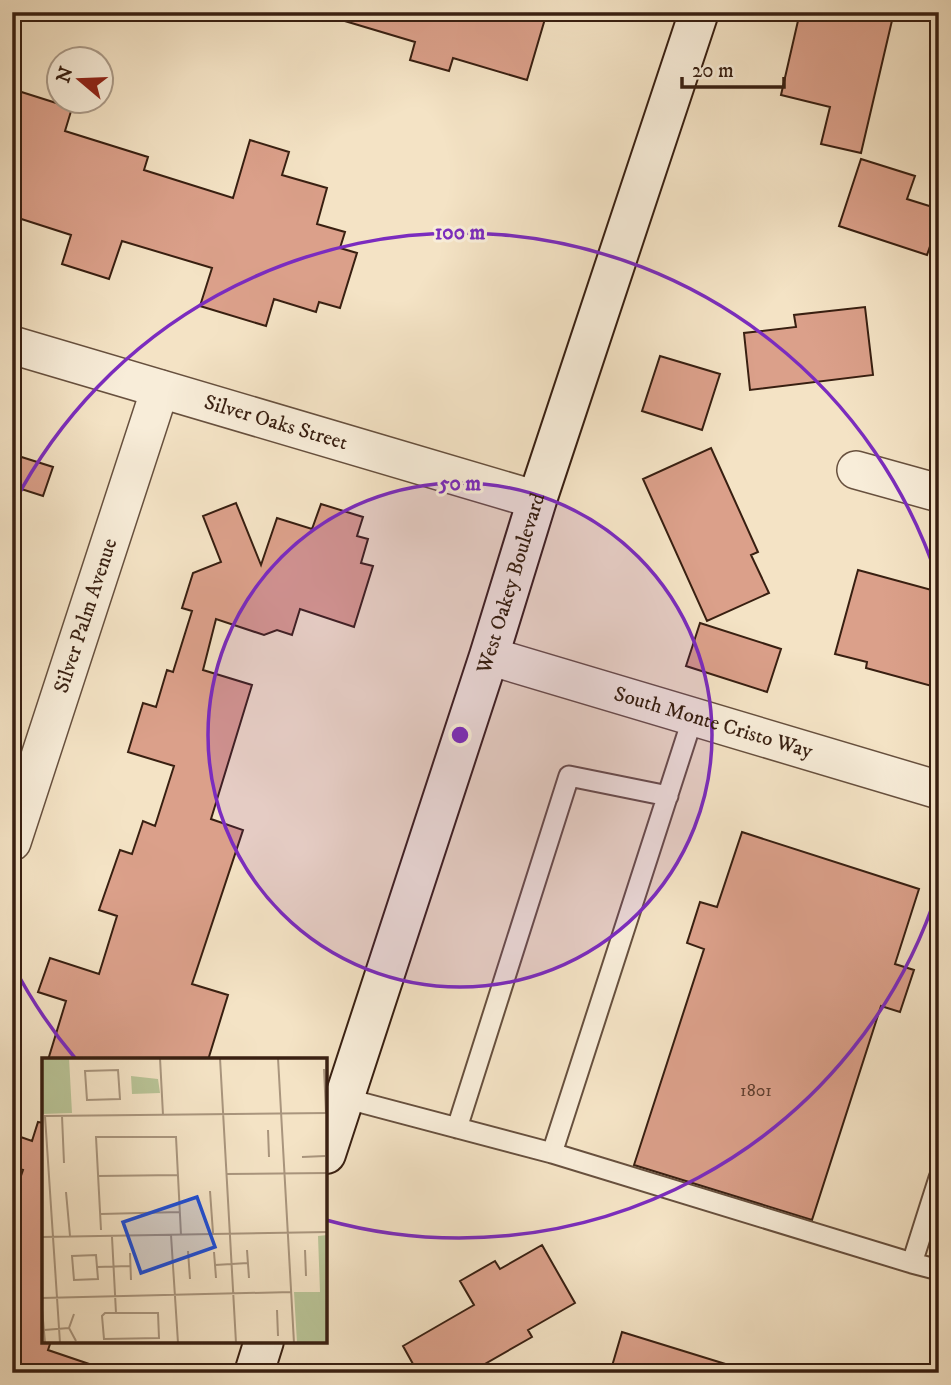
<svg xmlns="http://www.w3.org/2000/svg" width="951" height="1385" font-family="'IM FELL DW Pica',serif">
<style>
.building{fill:#dba08a;stroke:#381f11;stroke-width:2}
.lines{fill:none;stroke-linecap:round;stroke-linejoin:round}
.lane-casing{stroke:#67503e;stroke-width:23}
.street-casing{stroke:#67503e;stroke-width:40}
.secondary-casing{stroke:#381f11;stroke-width:42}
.lane{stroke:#f8edd9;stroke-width:19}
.street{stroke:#f8edd9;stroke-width:37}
.secondary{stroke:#f8edd9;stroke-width:38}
.ring{fill:none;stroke:#7b2cbf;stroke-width:3.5}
.labels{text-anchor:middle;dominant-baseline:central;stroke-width:6;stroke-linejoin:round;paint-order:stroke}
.number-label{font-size:18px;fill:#613f2f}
.street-label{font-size:21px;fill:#381f11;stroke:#f8edd9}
.inset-road{fill:none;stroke:#a9957d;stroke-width:2}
.view{fill:#1d4ed8;fill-opacity:0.15;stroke:#1d4ed8;stroke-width:3.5}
.inset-edge{fill:none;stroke:#381f11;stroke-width:3.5}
.centre{fill:#7b2cbf;stroke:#f8edd9;stroke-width:3.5}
.ring-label{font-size:21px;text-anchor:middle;font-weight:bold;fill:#7b2cbf;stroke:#f8edd9;stroke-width:6;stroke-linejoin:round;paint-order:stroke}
</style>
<rect width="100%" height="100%" fill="#f4e3c5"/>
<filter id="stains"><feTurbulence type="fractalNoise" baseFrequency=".00286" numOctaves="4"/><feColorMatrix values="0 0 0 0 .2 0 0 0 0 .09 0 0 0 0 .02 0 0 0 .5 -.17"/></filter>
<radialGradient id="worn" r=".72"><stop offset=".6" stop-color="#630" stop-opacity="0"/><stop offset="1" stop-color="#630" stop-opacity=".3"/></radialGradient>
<!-- building -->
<path class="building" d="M 339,12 L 547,12 L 527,80 L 453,58 L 449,71 L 410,60 L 415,42 L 338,19 Z
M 800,12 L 894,12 L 861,153 L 821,144 L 830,107 L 781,95 Z
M 12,89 L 72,108 L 65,131 L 148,157 L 144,170 L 233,198 L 250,140 L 289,152 L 282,175 L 327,188 L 317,224 L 345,232 L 340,248 L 357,253 L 340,308 L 319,302 L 316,312 L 274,299 L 266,326 L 200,306 L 212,268 L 122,241 L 109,279 L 62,264 L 71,235 L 12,216 Z
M 861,159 L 915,176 L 907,199 L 939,209 L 939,220 L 927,255 L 839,226 Z
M 865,307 L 873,375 L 750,390 L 744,333 L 796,327 L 794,315 Z
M 660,356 L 720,374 L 702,430 L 642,411 Z
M 711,448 L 758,552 L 751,555 L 769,593 L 707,621 L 643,479 Z
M 12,454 L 53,467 L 43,496 L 12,486 Z
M 236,503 L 261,565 L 277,518 L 312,529 L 321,504 L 363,517 L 357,536 L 368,539 L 361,563 L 373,566 L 354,627 L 300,609 L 292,635 L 277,630 L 264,635 L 216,619 L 203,670 L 252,685 L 211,819 L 243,830 L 192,984 L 228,995 L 208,1060 L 48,1060 L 66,1001 L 38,992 L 50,958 L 99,974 L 117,916 L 99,910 L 120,850 L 132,854 L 143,821 L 155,826 L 174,766 L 128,752 L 143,703 L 156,707 L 167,670 L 173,672 L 192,611 L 182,608 L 193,573 L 221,562 L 203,516 Z
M 858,570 L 939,592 L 939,688 L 866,668 L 867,662 L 835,654 Z
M 700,623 L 781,649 L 767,692 L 686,666 Z
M 742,832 L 919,889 L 895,964 L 914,970 L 900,1012 L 881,1006 L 812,1220 L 634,1165 L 704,949 L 687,943 L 700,902 L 717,907 Z
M 38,1122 L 44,1123 L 44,1341 L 51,1341 L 48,1350 L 101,1368 L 100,1373 L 12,1373 L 12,1202 L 23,1170 L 12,1167 L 12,1134 L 32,1141 Z
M 542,1245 L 575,1303 L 528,1330 L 532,1337 L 469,1373 L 418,1373 L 403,1346 L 474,1305 L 460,1281 L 495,1261 L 500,1269 Z
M 622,1332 L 732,1366 L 731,1373 L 610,1373 Z"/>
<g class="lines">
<!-- lane casing -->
<g class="lane-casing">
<path id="lane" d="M 693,717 L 552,1153 L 912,1263 L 939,1178
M 344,1098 L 552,1153
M 457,1128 L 569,776 L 668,796
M 912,1263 L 939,1270"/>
</g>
<!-- street casing -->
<g class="street-casing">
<g id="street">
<path id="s1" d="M 12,345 L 537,500"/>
<path d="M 856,470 L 939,493"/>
<path id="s2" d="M 489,656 L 939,790"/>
<path id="s3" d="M 12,842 L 160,389"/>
</g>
</g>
<!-- secondary casing -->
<g class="secondary-casing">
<g id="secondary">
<path id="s4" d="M 326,1154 L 489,656 L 537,500 L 699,12"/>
<path d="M 254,1373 L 264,1341"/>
</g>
</g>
<!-- lane -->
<use href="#lane" class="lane"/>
<!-- street -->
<use href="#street" class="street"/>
<!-- secondary -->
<use href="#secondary" class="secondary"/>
</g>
<!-- distance rings -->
<circle cx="460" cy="735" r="252" fill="#7b2cbf" fill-opacity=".12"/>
<g class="ring">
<circle cx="460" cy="735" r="252"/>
<path d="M938 890A503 503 0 0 1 326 1220M75 1058A503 503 0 0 1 14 967M14 503A503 503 0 0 1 938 580"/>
</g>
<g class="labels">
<!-- number labels -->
<g class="number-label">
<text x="756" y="1091">1801</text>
</g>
<!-- street labels -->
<g class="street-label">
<text stroke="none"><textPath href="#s1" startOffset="275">Silver Oaks Street</textPath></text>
<text stroke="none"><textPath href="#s4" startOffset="600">West Oakey Boulevard</textPath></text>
<text stroke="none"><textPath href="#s3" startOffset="238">Silver Palm Avenue</textPath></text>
<text stroke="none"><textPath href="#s2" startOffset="234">South Monte Cristo Way</textPath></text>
</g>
</g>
<!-- overview -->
<g transform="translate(42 1058)">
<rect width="285" height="285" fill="#f4e3c5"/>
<path d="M 0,0 L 27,0 L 30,55 L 0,56 ZM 89,18 L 116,21 L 118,35 L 90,36 ZM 285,177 L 285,285 L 255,285 L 252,234 L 278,234 L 276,178 Z" fill="#b9c497"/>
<path class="inset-road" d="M 118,0 L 121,57M 178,0 L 194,285M 236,0 L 252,285M 282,11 L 284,55M 76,12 L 78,41 L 45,42 L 43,13 ZM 20,58 L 22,105M 226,72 L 227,99M 260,99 L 283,98M 184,116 L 286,115M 56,118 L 136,117M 168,133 L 171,175M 24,134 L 28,178M 59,156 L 138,154M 59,172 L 54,79 L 134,79 L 139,177M 129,177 L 136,285M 0,179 L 286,174M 70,179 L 74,255M 205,192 L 207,220M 263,192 L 264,218M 146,193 L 148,221M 172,194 L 174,220M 88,195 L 89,222M 54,197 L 56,221 L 32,222 L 30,198 ZM 173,207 L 206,205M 55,209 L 88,208M 0,240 L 250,234M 0,251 L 3,285M 235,252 L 236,278M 63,255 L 116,255 L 117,280 L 62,281 L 60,258 ZM 32,256 L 27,270 L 34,283M 2,272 L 27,270M 18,285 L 3,58 L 286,55"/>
<path class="view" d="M 155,139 L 173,189 L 99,215 L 81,164 Z"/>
<rect width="285" height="285" class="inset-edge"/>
</g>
<circle cx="460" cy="735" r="10" class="centre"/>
<g class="ring-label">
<text x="460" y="239">100 m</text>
<text x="460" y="490">50 m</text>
</g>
<!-- margin -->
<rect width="951" height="1385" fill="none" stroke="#f4e3c5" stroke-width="42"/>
<rect x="14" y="14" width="923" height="1357" fill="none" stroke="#381f11" stroke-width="3.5"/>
<rect x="21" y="21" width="909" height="1343" fill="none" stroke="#381f11" stroke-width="2"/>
<!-- north arrow -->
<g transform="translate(80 80) rotate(289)"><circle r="33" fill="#f8edd9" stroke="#ab9b89" stroke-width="2"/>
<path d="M0-5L12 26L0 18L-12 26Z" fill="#8f2418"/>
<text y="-10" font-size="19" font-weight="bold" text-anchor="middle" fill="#381f11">N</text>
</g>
<!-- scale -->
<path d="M682 77v10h102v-10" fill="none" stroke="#381f11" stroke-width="3.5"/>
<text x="692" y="77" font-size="21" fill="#381f11" stroke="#f8edd9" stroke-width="5" paint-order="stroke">20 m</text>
<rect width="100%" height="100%" filter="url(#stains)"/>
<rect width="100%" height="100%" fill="url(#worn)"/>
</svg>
